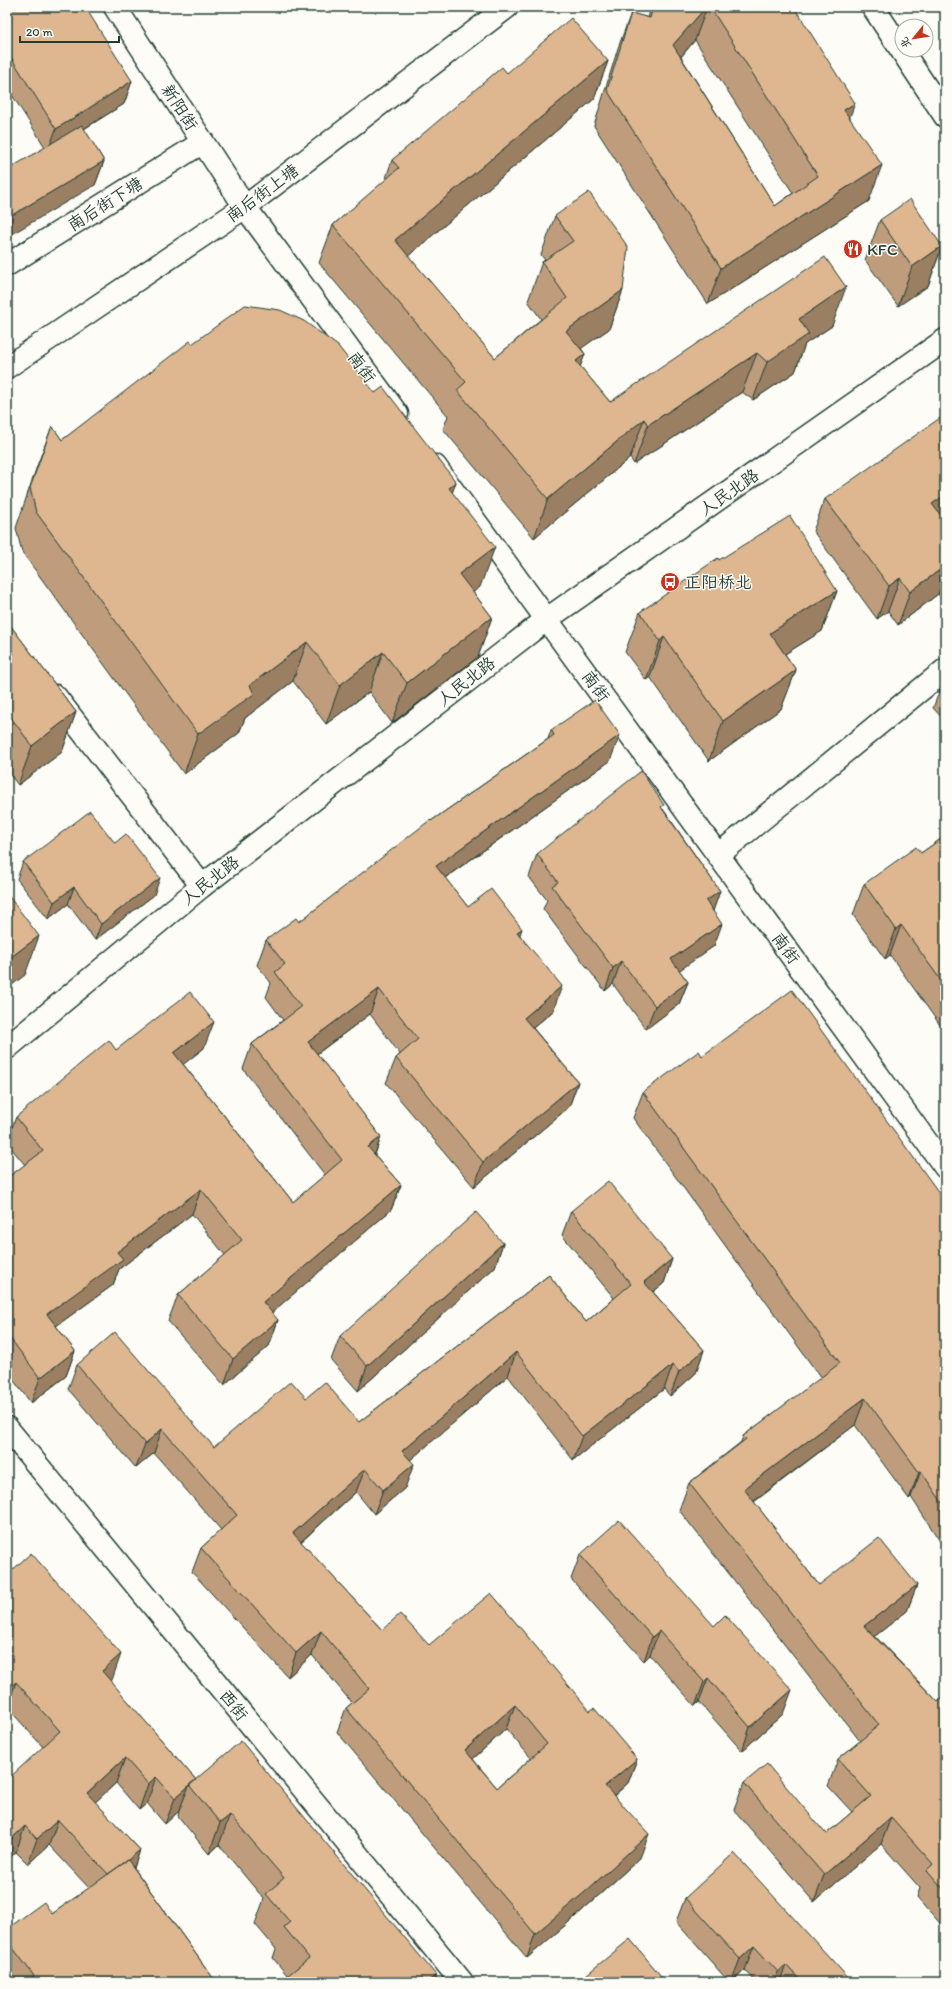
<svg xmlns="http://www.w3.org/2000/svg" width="952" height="1989" font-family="Itim,'LXGW WenKai TC',sans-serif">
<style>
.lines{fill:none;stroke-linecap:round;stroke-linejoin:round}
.minor-casing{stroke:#1f3d34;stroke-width:25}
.major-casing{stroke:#1f3d34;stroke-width:25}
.minor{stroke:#fdfcf7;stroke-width:22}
.major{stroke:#fdfcf7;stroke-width:22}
.wall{fill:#bf9d7b;stroke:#1f3d34;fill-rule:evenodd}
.shaded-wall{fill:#9b7f64;stroke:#1f3d34}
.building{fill:#deb68f;stroke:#1f3d34;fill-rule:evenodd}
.labels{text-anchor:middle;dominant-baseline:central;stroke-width:3;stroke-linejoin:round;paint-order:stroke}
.street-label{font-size:17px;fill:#1f3d34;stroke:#fdfcf7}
.poi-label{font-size:17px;fill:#1f3d34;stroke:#fdfcf7;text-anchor:start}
</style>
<rect width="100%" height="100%" fill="#fdfcf7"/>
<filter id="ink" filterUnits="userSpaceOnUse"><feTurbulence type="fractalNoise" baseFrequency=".025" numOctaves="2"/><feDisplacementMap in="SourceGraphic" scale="8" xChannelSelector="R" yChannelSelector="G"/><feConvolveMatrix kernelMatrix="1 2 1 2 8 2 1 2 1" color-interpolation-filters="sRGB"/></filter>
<g filter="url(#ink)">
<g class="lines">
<!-- minor casing -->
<g class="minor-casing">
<path id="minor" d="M 115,7 L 245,207 L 397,414
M 873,7 L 945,116
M 7,265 L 203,142
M 7,367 L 245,207 L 507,7
M 435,466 L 945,1167
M 55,696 L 202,886
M 718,855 L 945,670
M 7,1428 L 462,1982"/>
</g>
<!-- major casing -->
<g class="major-casing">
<path id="major" d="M 7,1048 L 202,886 L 547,619 L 945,340"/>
</g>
<!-- minor -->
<use href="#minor" class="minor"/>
<!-- major -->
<use href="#major" class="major"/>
</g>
<!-- wall -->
<path class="wall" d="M 7,7 L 32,8 L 132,81 L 124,104 L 84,129 L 104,161 L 95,185 L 45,147 L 7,87 Z
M 651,7 L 794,7 L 850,118 L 869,201 L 708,304 L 594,126 L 618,48 L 631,13 L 648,18 ZM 695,40 L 793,193 L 775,206 L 681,57 Z
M 608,61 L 594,99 L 408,256 L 495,358 L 541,319 L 528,301 L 542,262 L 545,260 L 541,255 L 555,216 L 623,290 L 609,329 L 581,348 L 585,354 L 580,366 L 610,402 L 832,326 L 805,344 L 795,372 L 753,400 L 742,392 L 634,464 L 630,458 L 534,538 L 443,429 L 448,416 L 319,263 L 333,225 L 385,181 L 392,160 L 507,73 Z
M 880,220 L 942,246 L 928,286 L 898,306 L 865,260 Z
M 192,344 L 375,393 L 456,482 L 452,492 L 480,587 L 473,592 L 492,617 L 478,657 L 392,723 L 369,692 L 326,724 L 293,681 L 245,718 L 239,733 L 184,774 L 22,552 L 16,528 L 37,466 L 52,426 L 62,440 Z
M 825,499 L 945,519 L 944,520 L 945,521 L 945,603 L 938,594 L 898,625 L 888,611 L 877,619 L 813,531 Z
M 719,560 L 837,591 L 822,631 L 785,654 L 796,670 L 781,709 L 709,761 L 650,677 L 646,680 L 625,652 L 640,612 Z
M 7,621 L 76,712 L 62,752 L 18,785 L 7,771 Z
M 945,677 L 945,721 L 933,708 Z
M 551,730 L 610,761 L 445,878 L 468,907 L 520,935 L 553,1011 L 533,1028 L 578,1082 L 569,1107 L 474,1187 L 386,1083 L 396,1058 L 400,1054 L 370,1014 L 317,1054 L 381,1137 L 375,1155 L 401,1185 L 391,1210 L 271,1313 L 278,1320 L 269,1346 L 224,1385 L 168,1321 L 178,1295 L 225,1255 L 192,1214 L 119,1269 L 113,1285 L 56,1326 L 75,1351 L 66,1376 L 31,1403 L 7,1372 L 7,1178 L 25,1165 L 7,1143 L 7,1141 L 16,1117 L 116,1050 L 204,1048 L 183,1064 L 293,1202 L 325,1175 L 243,1069 L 252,1044 L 283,1020 L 266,997 L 271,983 L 257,965 L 266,940 L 299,922 L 431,821 L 548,739 Z
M 663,809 L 720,891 L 713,910 L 714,946 L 679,970 L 688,982 L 679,1004 L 646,1029 L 613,984 L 605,991 L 543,909 L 547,900 L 529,877 L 537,854 Z
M 945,836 L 945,1032 L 890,955 L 885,959 L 853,915 L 864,884 L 921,853 Z
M 23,862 L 154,895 L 95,940 L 68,904 L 48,919 L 17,879 Z
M 702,1056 L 945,1201 L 945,1549 L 911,1497 L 909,1499 L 855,1425 L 754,1502 L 819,1585 L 917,1585 L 907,1611 L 875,1636 L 938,1702 L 945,1696 L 945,1929 L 917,1897 L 920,1888 L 881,1844 L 814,1902 L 734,1810 L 744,1783 L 826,1834 L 852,1812 L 828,1786 L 838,1759 L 860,1741 L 679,1510 L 689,1483 L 741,1442 L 743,1436 L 821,1378 L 633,1118 L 643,1092 Z
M 571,1211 L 672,1259 L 664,1283 L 653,1292 L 704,1350 L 696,1373 L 670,1396 L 664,1389 L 573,1460 L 508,1376 L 410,1460 L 405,1488 L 374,1514 L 356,1492 L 301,1542 L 382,1630 L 429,1645 L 590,1711 L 637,1759 L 628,1783 L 614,1796 L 640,1858 L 576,1916 L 527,1958 L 337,1732 L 346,1708 L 352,1703 L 312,1655 L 288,1677 L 192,1572 L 201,1548 L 221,1530 L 154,1453 L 136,1468 L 68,1389 L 77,1365 L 214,1447 L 306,1398 L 359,1422 L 549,1275 L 586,1322 L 614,1298 L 562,1235 ZM 506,1729 L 531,1758 L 497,1788 L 473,1759 Z
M 503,1243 L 495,1267 L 358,1391 L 331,1360 L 340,1336 Z
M 580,1555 L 714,1626 L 783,1714 L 742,1751 L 699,1702 L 695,1706 L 650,1655 L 644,1661 L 571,1579 Z
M 7,1575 L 112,1680 L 110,1681 L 196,1780 L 436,1975 L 433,1982 L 280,1982 L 287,1975 L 273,1958 L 276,1949 L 255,1924 L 264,1899 L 219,1845 L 209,1854 L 178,1816 L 179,1811 L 165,1824 L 147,1803 L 139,1810 L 116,1783 L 95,1802 L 140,1850 L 134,1868 L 216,1982 L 7,1982 L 7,1929 L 52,1914 L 89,1888 L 49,1845 L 28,1864 L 16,1852 L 43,1747 L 7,1707 Z
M 685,1898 L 852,1982 L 756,1982 L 745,1970 L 732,1982 L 729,1982 L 676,1922 Z"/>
<!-- shaded-wall -->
<path class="shaded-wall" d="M 706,7 L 707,7 L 695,40 L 660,81 L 673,45 Z
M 608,61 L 594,99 L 381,279 L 395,240 Z
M 132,81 L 124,104 L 48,151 L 56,129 Z
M 855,103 L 842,139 L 844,110 Z
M 104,161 L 95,185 L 7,237 L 7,218 Z
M 882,165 L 869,201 L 708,304 L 721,268 Z
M 942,246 L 928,286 L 898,306 L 912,267 Z
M 846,287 L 832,326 L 805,344 L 795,372 L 753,400 L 767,362 L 799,319 Z
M 623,290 L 609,329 L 552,369 L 566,331 Z
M 757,353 L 742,392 L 634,464 L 648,425 Z
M 585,354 L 571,392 L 576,361 Z
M 644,419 L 630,458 L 534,538 L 548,499 Z
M 456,482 L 442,522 L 449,488 Z
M 945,495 L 945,519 L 920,537 L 932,504 Z
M 495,547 L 480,587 L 445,614 L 459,574 Z
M 945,566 L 945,576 L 938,594 L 898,625 L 910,592 Z
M 900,578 L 888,611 L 877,619 L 889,586 Z
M 837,591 L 822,631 L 756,672 L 770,633 Z
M 492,617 L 478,657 L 392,723 L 407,683 Z
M 664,637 L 650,677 L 646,680 L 660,641 Z
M 307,642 L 293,681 L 245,718 L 239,733 L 184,774 L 198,734 L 250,685 Z
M 383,652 L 369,692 L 326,724 L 340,685 Z
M 796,670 L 781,709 L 709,761 L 723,721 Z
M 76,712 L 62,752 L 18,785 L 32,746 Z
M 620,735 L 610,761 L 426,891 L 436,866 Z
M 160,878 L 154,895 L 95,940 L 101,924 Z
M 74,887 L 68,904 L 48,919 L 54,902 Z
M 720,891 L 712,914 L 706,901 Z
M 722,924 L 714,946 L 663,982 L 671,959 Z
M 901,925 L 890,955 L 885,959 L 896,929 Z
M 522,929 L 513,954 L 517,932 Z
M 39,936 L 25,975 L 7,989 L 7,960 Z
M 621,961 L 613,984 L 605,991 L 613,968 Z
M 688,982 L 679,1004 L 646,1029 L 655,1006 Z
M 562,986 L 553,1011 L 515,1043 L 524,1018 Z
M 379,989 L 370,1014 L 299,1067 L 308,1042 Z
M 214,1022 L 204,1048 L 165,1079 L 174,1053 Z
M 578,1082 L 569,1107 L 474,1187 L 483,1162 Z
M 381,1137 L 372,1162 L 368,1147 Z
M 401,1185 L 391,1210 L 254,1328 L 263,1302 Z
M 201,1189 L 192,1214 L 119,1269 L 113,1285 L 38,1339 L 47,1314 L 117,1252 Z
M 503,1243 L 495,1267 L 358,1391 L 367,1366 Z
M 672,1259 L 664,1283 L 636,1306 L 644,1282 Z
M 278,1320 L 269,1346 L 224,1385 L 233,1359 Z
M 704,1350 L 696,1373 L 670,1396 L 679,1372 Z
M 75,1351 L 66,1376 L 31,1403 L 40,1378 Z
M 516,1352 L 508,1376 L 393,1475 L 402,1451 Z
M 673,1365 L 664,1389 L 573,1460 L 582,1436 Z
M 865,1398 L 855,1425 L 734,1516 L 744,1489 Z
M 162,1429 L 154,1453 L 136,1468 L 145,1444 Z
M 414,1464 L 405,1488 L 374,1514 L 383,1490 Z
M 365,1469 L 356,1492 L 284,1557 L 293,1533 Z
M 921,1471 L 911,1497 L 909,1499 L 919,1472 Z
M 917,1585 L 907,1611 L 855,1652 L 864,1626 Z
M 321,1631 L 312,1655 L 288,1677 L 296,1653 Z
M 659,1631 L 650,1655 L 644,1661 L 652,1637 Z
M 121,1654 L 112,1680 L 93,1696 L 102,1671 Z
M 708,1678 L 699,1702 L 695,1706 L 704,1682 Z
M 16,1682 L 7,1707 L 7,1690 Z
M 792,1690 L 783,1714 L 742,1751 L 750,1727 Z
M 515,1705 L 506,1729 L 456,1774 L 465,1750 Z
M 125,1758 L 116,1783 L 77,1819 L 87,1793 Z
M 637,1759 L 628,1783 L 597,1810 L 605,1786 Z
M 156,1777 L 147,1803 L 139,1810 L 148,1784 Z
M 189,1786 L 179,1811 L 165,1824 L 175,1798 Z
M 230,1815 L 219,1845 L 209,1854 L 220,1823 Z
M 891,1817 L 881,1844 L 814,1902 L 824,1875 Z
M 58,1820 L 49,1845 L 28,1864 L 37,1839 Z
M 25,1826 L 16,1852 L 7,1860 L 7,1843 Z
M 649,1834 L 640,1858 L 576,1916 L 527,1958 L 535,1934 Z
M 140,1850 L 131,1876 L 109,1875 Z
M 754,1946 L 745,1970 L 732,1982 L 731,1982 L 740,1959 Z
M 786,1965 L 780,1982 L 774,1982 L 778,1972 Z
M 436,1975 L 433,1982 L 427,1982 Z"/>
<!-- building -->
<path class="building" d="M 7,7 L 31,7 L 32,8 L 34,7 L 85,7 L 132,81 L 56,129 L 7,51 Z
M 653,7 L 706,7 L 673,45 L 775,206 L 818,176 L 710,7 L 794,7 L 855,103 L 844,110 L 882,165 L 721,268 L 607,90 L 631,13 L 650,18 Z
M 571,18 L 608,61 L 395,240 L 495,358 L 567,298 L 542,262 L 573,241 L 555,216 L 589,192 L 628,247 L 623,290 L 566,331 L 585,354 L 576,361 L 610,402 L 825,257 L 846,287 L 799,319 L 809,334 L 767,362 L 757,353 L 648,425 L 644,419 L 548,499 L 457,390 L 466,382 L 333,225 L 399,168 L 392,160 L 502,67 L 507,73 Z
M 82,125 L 104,161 L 7,218 L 7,170 Z
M 910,199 L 942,246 L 912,267 L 880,220 Z
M 245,305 L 280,310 L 304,321 L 338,346 L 375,393 L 383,387 L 456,482 L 449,488 L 495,547 L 459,574 L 492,617 L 407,683 L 383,652 L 340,685 L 307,642 L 250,685 L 254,694 L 198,734 L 36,512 L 30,488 L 52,426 L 62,440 L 190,341 L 192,344 Z
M 940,418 L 945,425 L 945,495 L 932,504 L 945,521 L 945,566 L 910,592 L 900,578 L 889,586 L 825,499 Z
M 790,516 L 837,591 L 770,633 L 796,670 L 723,721 L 664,637 L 660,641 L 640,612 L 718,558 L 719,560 Z
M 7,621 L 76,712 L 32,746 L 7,712 Z
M 595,700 L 620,735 L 436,866 L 468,907 L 491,889 L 522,929 L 517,932 L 562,986 L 524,1018 L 578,1082 L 483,1162 L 396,1058 L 418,1039 L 379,989 L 308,1042 L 381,1137 L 368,1147 L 401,1185 L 263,1302 L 278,1320 L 233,1359 L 178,1295 L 242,1240 L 201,1189 L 117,1252 L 123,1259 L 47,1314 L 75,1351 L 40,1378 L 7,1334 L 7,1178 L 43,1151 L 16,1117 L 109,1040 L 116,1050 L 190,992 L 214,1022 L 174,1053 L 293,1202 L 342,1160 L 252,1044 L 301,1007 L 275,972 L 285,964 L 266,940 L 296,918 L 299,922 L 430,820 L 431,821 L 554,735 L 551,730 Z
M 641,771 L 664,805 L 661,807 L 720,891 L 706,901 L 722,924 L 671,959 L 688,982 L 655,1006 L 621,961 L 613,968 L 552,886 L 558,882 L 537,854 Z
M 90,811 L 115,843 L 126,834 L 160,878 L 101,924 L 74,887 L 54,902 L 23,862 Z
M 945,836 L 945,986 L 901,925 L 896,929 L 864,884 L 916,847 L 921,853 Z
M 7,894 L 39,936 L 7,960 Z
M 792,990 L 945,1201 L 945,1507 L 921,1471 L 919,1472 L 865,1398 L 744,1489 L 819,1585 L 879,1538 L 917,1585 L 864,1626 L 938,1702 L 945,1696 L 945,1891 L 927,1870 L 933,1864 L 891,1817 L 824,1875 L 744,1783 L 767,1764 L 826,1834 L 871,1796 L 838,1759 L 879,1725 L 689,1483 L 746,1439 L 743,1436 L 840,1363 L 643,1092 L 699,1051 L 702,1056 Z
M 608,1181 L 672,1259 L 644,1282 L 704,1350 L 679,1372 L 673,1365 L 582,1436 L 516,1352 L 402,1451 L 414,1464 L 383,1490 L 365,1469 L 293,1533 L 382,1630 L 400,1614 L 429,1645 L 491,1593 L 590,1711 L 594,1708 L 637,1759 L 605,1786 L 649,1834 L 585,1892 L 535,1934 L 346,1708 L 369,1689 L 321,1631 L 296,1653 L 201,1548 L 237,1515 L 162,1429 L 145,1444 L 77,1365 L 115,1332 L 214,1447 L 291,1381 L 306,1398 L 325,1382 L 359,1422 L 549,1275 L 586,1322 L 631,1284 L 571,1211 ZM 515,1705 L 547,1744 L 497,1788 L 465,1750 Z
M 476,1212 L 503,1243 L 367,1366 L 340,1336 Z
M 619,1520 L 714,1626 L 725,1615 L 792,1690 L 750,1727 L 708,1678 L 704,1682 L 659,1631 L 652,1637 L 580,1555 Z
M 31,1553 L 121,1654 L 102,1671 L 196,1780 L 175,1798 L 156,1777 L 148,1784 L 125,1758 L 87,1793 L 140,1850 L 128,1860 L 108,1874 L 58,1820 L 37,1839 L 25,1826 L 7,1843 L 7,1780 L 60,1731 L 16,1682 L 7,1690 L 7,1575 Z
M 241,1741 L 436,1975 L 427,1982 L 282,1982 L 281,1981 L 309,1958 L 284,1927 L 290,1922 L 266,1894 L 284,1878 L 230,1815 L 220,1823 L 189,1785 Z
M 734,1853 L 852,1982 L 802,1982 L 786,1965 L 778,1972 L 754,1946 L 740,1959 L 685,1898 Z
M 128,1860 L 216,1982 L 25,1982 L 34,1976 L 7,1940 L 7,1929 L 44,1902 L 52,1914 Z
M 630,1939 L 666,1982 L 584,1982 L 581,1979 Z"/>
</g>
<!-- icons -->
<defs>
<g id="restaurant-disc" transform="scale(1)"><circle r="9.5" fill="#c8321e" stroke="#fdfcf7"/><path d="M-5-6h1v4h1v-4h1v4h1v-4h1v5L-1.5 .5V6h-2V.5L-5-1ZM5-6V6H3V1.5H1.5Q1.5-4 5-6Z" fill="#fff"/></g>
<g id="bus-disc" transform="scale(1)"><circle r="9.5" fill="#c8321e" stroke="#fdfcf7"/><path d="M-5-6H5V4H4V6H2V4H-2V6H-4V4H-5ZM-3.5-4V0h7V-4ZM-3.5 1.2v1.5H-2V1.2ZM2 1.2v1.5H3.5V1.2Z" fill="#fff"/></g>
</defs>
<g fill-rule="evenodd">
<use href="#restaurant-disc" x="853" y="249"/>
<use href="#bus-disc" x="670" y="582"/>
</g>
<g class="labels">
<!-- street labels -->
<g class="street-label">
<text transform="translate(180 107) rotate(57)">新阳街</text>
<text transform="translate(262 193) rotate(-36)">南后街上塘</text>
<text transform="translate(105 204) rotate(-32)">南后街下塘</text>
<text transform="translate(362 367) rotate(54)">南街</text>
<text transform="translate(729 492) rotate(-35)">人民北路</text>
<text transform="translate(466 681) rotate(-38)">人民北路</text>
<text transform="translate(596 686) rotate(54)">南街</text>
<text transform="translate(210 880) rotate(-38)">人民北路</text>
<text transform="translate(786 948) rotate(54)">南街</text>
<text transform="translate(234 1705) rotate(51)">西街</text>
</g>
<!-- poi labels -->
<g class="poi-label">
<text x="867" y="249">KFC</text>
<text x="684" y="582">正阳桥北</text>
</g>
</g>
<!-- margin -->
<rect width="952" height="1989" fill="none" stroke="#fdfcf7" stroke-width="24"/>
<rect x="12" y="12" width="928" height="1965" fill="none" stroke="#1f3d34" stroke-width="1.5" filter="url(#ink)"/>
<!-- north arrow -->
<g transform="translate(914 38) rotate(240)"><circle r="19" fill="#fdfcf7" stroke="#a4b0a9"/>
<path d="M0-3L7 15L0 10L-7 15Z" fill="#c8321e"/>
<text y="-6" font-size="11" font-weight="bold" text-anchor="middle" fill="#1f3d34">北</text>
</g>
<!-- scale -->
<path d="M20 36v6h99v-6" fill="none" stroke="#1f3d34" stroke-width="2"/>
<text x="26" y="36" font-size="12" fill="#1f3d34" stroke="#fdfcf7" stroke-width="3" paint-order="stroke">20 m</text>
</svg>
